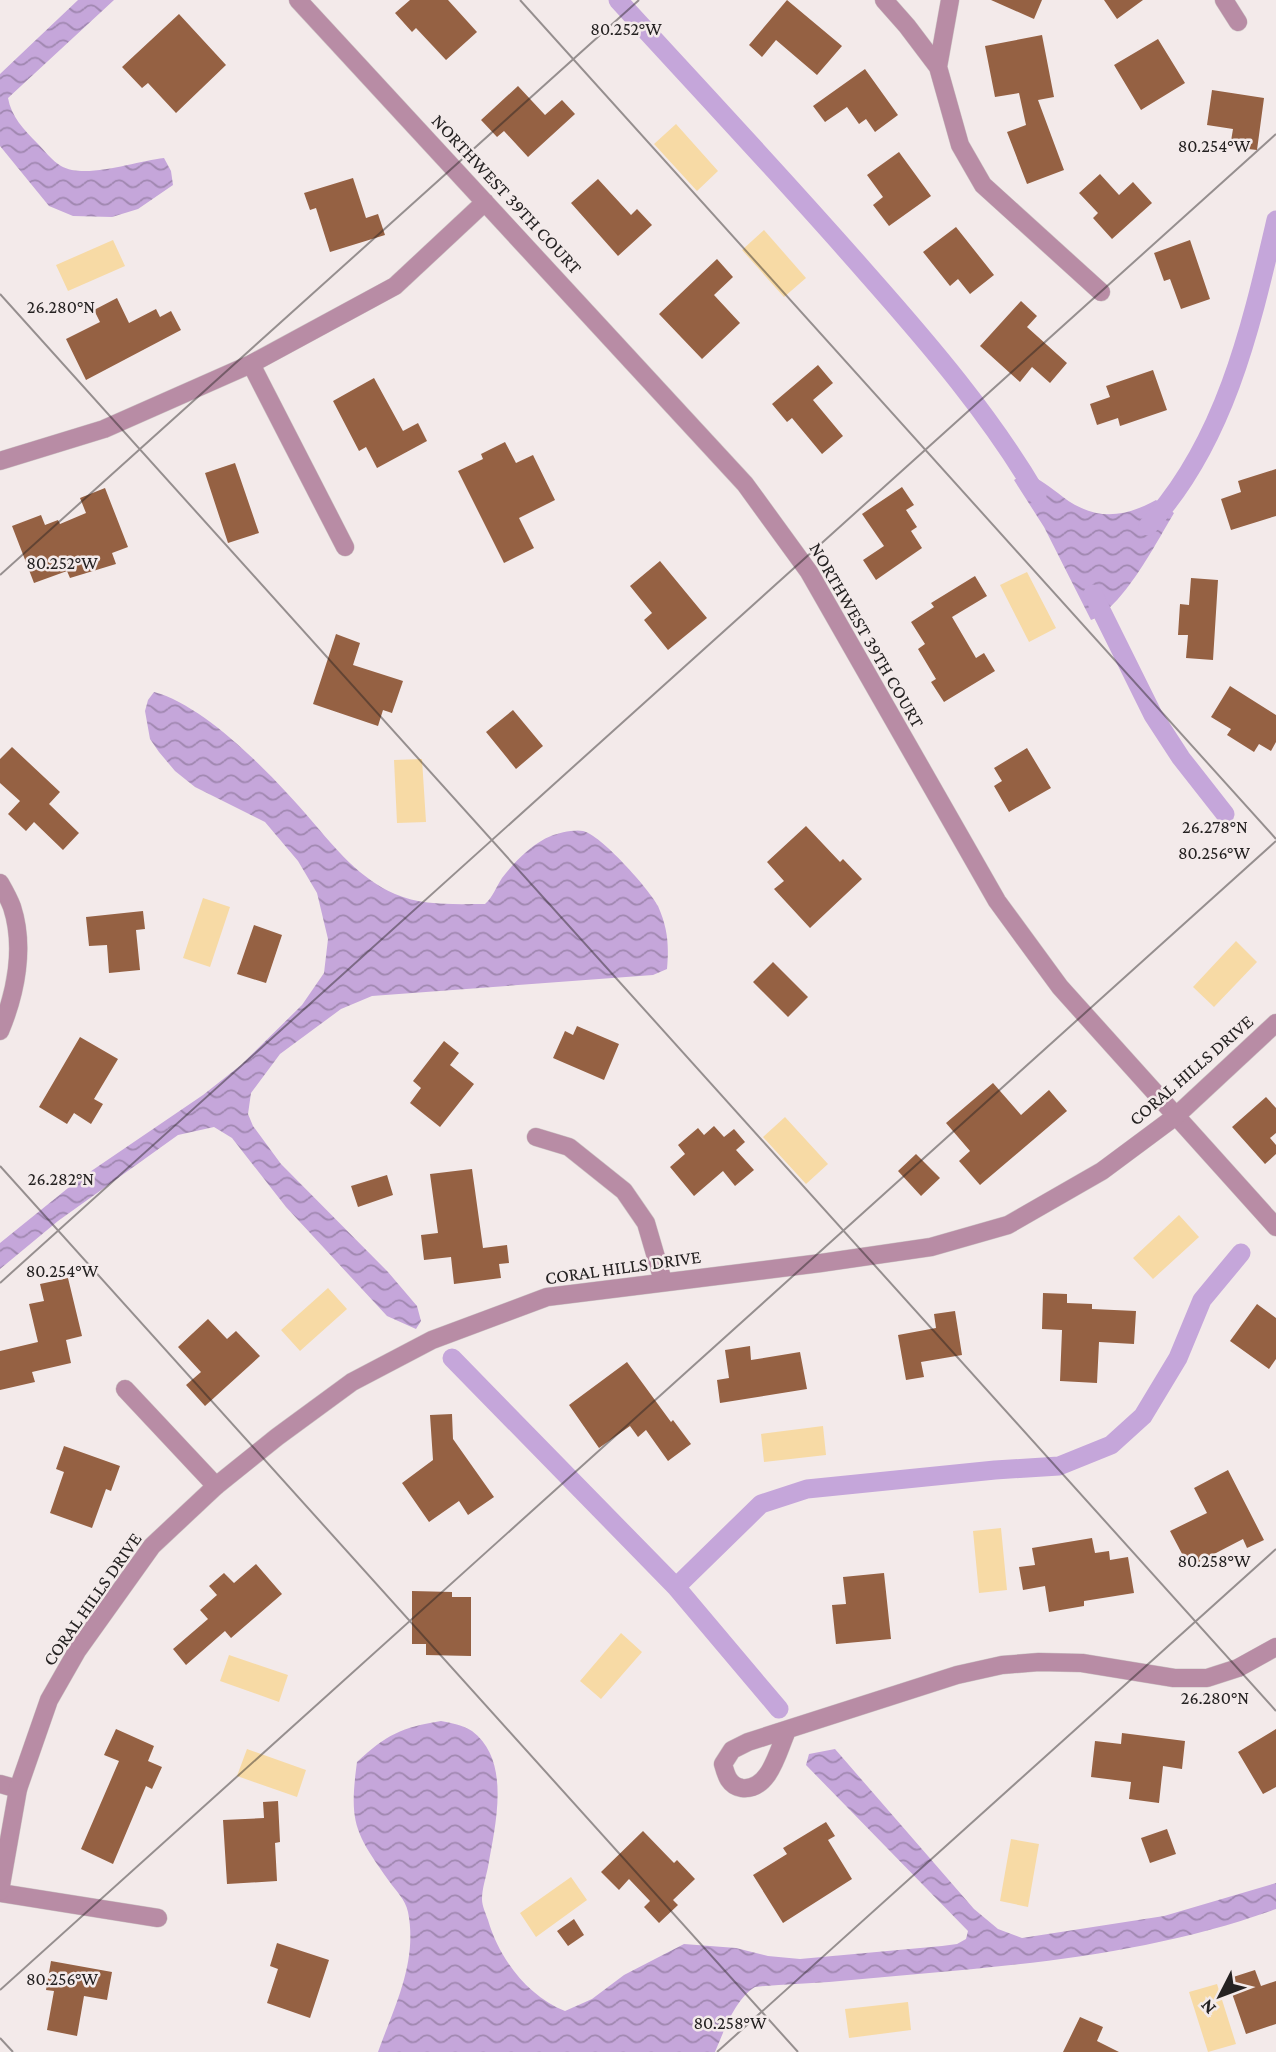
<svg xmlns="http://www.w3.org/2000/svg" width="1276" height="2052" font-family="'Crimson Pro',serif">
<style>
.park{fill:#f7daa5}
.water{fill:url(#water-waves)}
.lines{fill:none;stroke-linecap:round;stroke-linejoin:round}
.canal{stroke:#c5a6da;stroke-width:19}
.building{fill:#956143}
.minor-casing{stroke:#cec6c6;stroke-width:19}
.tertiary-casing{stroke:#cec6c6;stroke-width:19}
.minor{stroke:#b88ca5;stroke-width:18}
.tertiary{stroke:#b88ca5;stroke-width:18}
.ticks{fill:none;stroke:#252222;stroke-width:2;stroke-opacity:0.45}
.labels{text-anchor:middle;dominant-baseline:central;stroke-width:5;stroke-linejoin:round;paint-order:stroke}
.street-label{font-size:19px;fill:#252222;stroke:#f3eaea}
.ticks-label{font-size:18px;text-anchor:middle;fill:#252222;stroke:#f3eaea;stroke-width:5;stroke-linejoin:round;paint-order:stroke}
</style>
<defs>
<pattern id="water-waves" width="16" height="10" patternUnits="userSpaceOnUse" patternTransform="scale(1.75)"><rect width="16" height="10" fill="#c5a6da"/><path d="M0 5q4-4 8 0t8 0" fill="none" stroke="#a087b0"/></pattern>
</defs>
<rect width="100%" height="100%" fill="#f3eaea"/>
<!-- park -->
<path class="park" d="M 676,124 L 718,171 L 697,191 L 654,144 Z
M 764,230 L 806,278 L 784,297 L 742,250 Z
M 113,240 L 125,266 L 68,291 L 56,265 Z
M 1027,572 L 1056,628 L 1029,642 L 1000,585 Z
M 422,759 L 426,822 L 397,823 L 394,760 Z
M 203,898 L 230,907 L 210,967 L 183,958 Z
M 1236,941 L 1257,962 L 1214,1007 L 1193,987 Z
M 785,1117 L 828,1164 L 806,1184 L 763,1137 Z
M 1179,1215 L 1199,1237 L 1153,1279 L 1133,1258 Z
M 328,1288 L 347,1309 L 300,1351 L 281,1330 Z
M 823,1426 L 826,1455 L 764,1462 L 761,1434 Z
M 1001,1528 L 1007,1590 L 979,1593 L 973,1531 Z
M 621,1633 L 642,1652 L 601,1699 L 580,1681 Z
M 229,1655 L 288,1675 L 279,1702 L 220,1681 Z
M 247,1749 L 306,1770 L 297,1797 L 237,1776 Z
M 1011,1839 L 1039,1844 L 1028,1907 L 1000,1901 Z
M 571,1877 L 587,1900 L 536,1937 L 520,1913 Z
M 1217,1984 L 1236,2044 L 1208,2052 L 1189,1992 Z
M 908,2002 L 911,2030 L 849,2038 L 845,2009 Z"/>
<!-- water -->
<path class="water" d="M 78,0 L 114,0 L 8,98 C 11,116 24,130 37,143 C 44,150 52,161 61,166 C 85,180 136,161 164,158 L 171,171 L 173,185 L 138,209 L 112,217 L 73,216 L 49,206 L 0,146 L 0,74 Z
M 1025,474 C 1041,479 1050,487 1063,497 C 1095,521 1123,518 1156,500 L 1174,513 C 1156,543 1122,609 1091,620 L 1044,527 L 1014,480 Z
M 154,692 C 207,706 275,778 311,820 C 335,848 360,879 395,894 C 423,906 454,904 485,904 C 493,897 496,887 502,878 C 514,862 533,843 551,836 C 558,833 575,829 583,831 C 600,834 650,890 658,906 C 668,929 669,945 667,969 L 653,975 L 372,996 L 341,1009 L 280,1054 L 251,1093 L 248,1114 L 253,1126 L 281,1164 L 388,1272 L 417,1306 L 421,1321 L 416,1329 L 387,1316 L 286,1207 L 232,1138 L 214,1127 L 178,1135 L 58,1221 L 0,1269 L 0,1243 L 78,1180 L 203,1095 L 241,1065 L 302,1005 L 324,973 L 328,939 L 317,893 L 298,861 L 265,822 L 195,787 L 175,771 L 159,752 L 150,739 L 145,711 L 148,700 Z
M 441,1721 C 451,1723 463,1725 472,1731 C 512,1761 495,1826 488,1867 C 486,1877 482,1889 482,1899 C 482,1906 486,1914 488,1920 C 499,1958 527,1996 565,2011 L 592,1999 L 624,1975 L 684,1944 L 736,1948 L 768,1956 L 800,1959 L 942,1946 L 957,1944 L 966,1939 L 968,1931 L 806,1765 L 809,1754 L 835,1749 L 974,1909 L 998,1929 L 1022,1938 L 1164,1916 L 1276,1883 L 1276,1909 C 1132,1961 980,1968 829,1982 C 804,1984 780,1984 755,1987 C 735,1999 724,2031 715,2052 L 378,2052 C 394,2007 418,1962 408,1912 C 405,1899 396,1891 389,1881 C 354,1832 349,1822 357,1762 C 386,1735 402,1727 441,1721 Z"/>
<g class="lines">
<!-- canal -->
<path class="canal" d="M 618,0 C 702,92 787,182 869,276 C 930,345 990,415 1037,495
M 1148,526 C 1225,443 1251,327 1276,220
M 1093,594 L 1153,715 L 1181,758 L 1225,814
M 452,1358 L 676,1587 L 779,1709
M 676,1587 L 761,1504 L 807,1489 L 995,1470 L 1059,1466 L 1111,1445 L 1143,1416 L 1178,1358 L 1202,1300 L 1241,1253"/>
</g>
<!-- building -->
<path class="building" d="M 410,0 L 448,0 L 477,32 L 446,60 L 416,28 L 412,32 L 395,13 Z
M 787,0 L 842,46 L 817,75 L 776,40 L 762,57 L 749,45 Z
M 991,0 L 1042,0 L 1034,19 Z
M 1104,0 L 1143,0 L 1117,19 Z
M 179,14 L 226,65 L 176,113 L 148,83 L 142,88 L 122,67 Z
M 1042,35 L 1054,97 L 1038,100 L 1064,170 L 1027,184 L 1007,132 L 1026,125 L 1019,93 L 995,97 L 985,46 Z
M 1158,39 L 1185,83 L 1141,110 L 1114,65 Z
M 865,69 L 898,115 L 875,132 L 866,119 L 859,124 L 847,107 L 825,122 L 813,106 Z
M 518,86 L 545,115 L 562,100 L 575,114 L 528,157 L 504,131 L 497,137 L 481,120 Z
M 1212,90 L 1264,98 L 1257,150 L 1230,147 L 1233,129 L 1207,125 Z
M 899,152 L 931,196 L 889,226 L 873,205 L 883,197 L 867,175 Z
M 1100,174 L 1119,195 L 1133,182 L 1152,203 L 1112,239 L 1093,218 L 1098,213 L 1079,193 Z
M 353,178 L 366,218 L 378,214 L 385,235 L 330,252 L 316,208 L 310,210 L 304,193 Z
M 598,179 L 631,215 L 637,209 L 652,225 L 618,256 L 571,203 Z
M 956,227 L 994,275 L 970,294 L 958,279 L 950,286 L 923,252 Z
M 1190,240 L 1210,299 L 1181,309 L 1170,279 L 1164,281 L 1154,253 Z
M 717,259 L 733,277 L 714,295 L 740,323 L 702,359 L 659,314 Z
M 117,298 L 129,323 L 156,309 L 160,317 L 171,311 L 181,330 L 86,380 L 66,339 L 100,322 L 94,310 Z
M 1021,301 L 1037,316 L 1027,327 L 1067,363 L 1050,383 L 1032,367 L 1020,382 L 980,346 Z
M 818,365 L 833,383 L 813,400 L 843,436 L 822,454 L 792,418 L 787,422 L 772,404 Z
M 1153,370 L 1167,410 L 1120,426 L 1118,418 L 1097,425 L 1090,404 L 1110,397 L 1106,386 Z
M 374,378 L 403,431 L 418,423 L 427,441 L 377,468 L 366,447 L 359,451 L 333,401 Z
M 505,442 L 516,463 L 533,455 L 555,500 L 519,518 L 534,548 L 504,563 L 458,471 L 483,459 L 481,454 Z
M 235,463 L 259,533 L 228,543 L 205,473 Z
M 1276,469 L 1276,516 L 1231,530 L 1221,499 L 1241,492 L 1238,481 Z
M 902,487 L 914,505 L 906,510 L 917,527 L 911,531 L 922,548 L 876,580 L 863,560 L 884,546 L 862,514 Z
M 105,488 L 128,547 L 112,553 L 116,564 L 70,578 L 67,571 L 34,583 L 12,526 L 41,515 L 45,525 L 58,520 L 60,524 L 86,513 L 80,498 Z
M 660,561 L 707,618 L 668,650 L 644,620 L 652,613 L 630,586 Z
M 975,576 L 987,596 L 952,617 L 976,658 L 984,653 L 995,671 L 944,702 L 931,682 L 936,679 L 918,649 L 925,644 L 911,622 L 934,607 L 931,603 Z
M 1191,578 L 1218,580 L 1213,660 L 1186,658 L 1188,635 L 1178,635 L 1180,604 L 1189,605 Z
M 336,634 L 360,643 L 353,665 L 403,681 L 392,713 L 383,710 L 378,726 L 313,704 Z
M 1230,686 L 1276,715 L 1276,742 L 1271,751 L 1259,744 L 1254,752 L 1227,735 L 1231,729 L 1211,717 Z
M 513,710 L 543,746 L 516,769 L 486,732 Z
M 12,747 L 60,792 L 49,804 L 79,833 L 63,850 L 34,822 L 26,831 L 8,814 L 20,801 L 0,783 L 0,759 Z
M 1027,748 L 1051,788 L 1009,812 L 994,786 L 1002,781 L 994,768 Z
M 806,826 L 840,862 L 843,859 L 862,879 L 810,928 L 774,889 L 784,881 L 767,862 Z
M 143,911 L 145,929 L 136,930 L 140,970 L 109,973 L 107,945 L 89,946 L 86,917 Z
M 254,925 L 282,935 L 266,983 L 237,974 Z
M 773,962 L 808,997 L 788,1017 L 753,982 Z
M 577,1026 L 619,1044 L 604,1080 L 553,1058 L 565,1031 L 573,1035 Z
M 80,1037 L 118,1059 L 94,1099 L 103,1104 L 91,1124 L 74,1113 L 67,1124 L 39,1107 Z
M 444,1041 L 459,1053 L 450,1065 L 474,1084 L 440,1127 L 410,1103 L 421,1088 L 413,1081 Z
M 993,1083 L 1021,1115 L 1049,1090 L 1067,1111 L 980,1185 L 959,1161 L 970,1151 L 946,1123 Z
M 1266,1097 L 1276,1108 L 1276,1133 L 1270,1138 L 1276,1145 L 1276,1154 L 1265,1164 L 1232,1127 Z
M 714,1126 L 724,1137 L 734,1129 L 745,1142 L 736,1150 L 754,1170 L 735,1186 L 723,1171 L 694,1196 L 670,1167 L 685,1154 L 678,1145 L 698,1128 L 704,1135 Z
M 916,1154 L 940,1178 L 921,1196 L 898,1171 Z
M 472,1169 L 483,1248 L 507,1245 L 509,1263 L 499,1264 L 501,1278 L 454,1284 L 451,1257 L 424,1260 L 421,1235 L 438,1233 L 430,1174 Z
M 387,1175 L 393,1195 L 358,1207 L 351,1186 Z
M 68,1278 L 82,1336 L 66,1340 L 71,1363 L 32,1372 L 35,1382 L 0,1390 L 0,1351 L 38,1342 L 29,1304 L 44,1301 L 40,1284 Z
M 1043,1293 L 1067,1294 L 1067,1303 L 1092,1304 L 1092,1309 L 1136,1311 L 1134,1344 L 1099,1342 L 1097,1383 L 1060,1381 L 1062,1330 L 1042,1329 Z
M 1257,1304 L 1276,1318 L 1276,1359 L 1269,1369 L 1230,1341 Z
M 955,1311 L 962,1355 L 921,1362 L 924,1377 L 906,1380 L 898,1335 L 936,1328 L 934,1314 Z
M 208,1319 L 227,1339 L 236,1331 L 260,1356 L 205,1406 L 186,1385 L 201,1372 L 178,1347 Z
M 750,1346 L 751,1360 L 800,1352 L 807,1389 L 720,1403 L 717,1380 L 729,1378 L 725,1350 Z
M 627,1362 L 671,1422 L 673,1420 L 691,1444 L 668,1461 L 646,1430 L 638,1437 L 630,1426 L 599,1448 L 569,1405 Z
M 452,1414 L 453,1439 L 494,1497 L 468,1515 L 459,1501 L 429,1522 L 402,1483 L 433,1460 L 430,1415 Z
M 64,1446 L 120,1466 L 111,1491 L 106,1489 L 92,1528 L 50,1513 L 64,1472 L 56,1469 Z
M 1228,1470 L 1264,1540 L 1247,1548 L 1243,1539 L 1189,1567 L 1170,1531 L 1207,1513 L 1194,1488 Z
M 1092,1538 L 1095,1553 L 1109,1551 L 1110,1560 L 1128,1557 L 1134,1593 L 1084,1601 L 1084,1606 L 1049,1612 L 1045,1586 L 1023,1590 L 1019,1567 L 1035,1565 L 1032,1548 Z
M 256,1564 L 282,1594 L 231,1638 L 225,1631 L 186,1665 L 173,1649 L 208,1619 L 200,1610 L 217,1595 L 209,1586 L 224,1573 L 234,1583 Z
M 884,1573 L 891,1639 L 836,1644 L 832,1605 L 846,1604 L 843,1577 Z
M 412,1591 L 452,1592 L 452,1597 L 471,1597 L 471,1656 L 426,1655 L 426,1644 L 412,1644 Z
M 116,1729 L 154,1746 L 148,1761 L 162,1767 L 152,1789 L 146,1786 L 113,1864 L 81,1849 L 119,1761 L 104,1755 Z
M 1276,1729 L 1276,1787 L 1263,1794 L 1238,1752 Z
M 1122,1733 L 1185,1741 L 1182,1769 L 1163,1766 L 1159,1803 L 1129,1799 L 1131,1782 L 1091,1777 L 1095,1741 L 1121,1744 Z
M 278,1801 L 280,1842 L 275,1843 L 277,1881 L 227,1884 L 223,1820 L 264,1818 L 263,1802 Z
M 826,1822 L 835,1836 L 828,1840 L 852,1879 L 783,1923 L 753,1875 L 787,1854 L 783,1848 Z
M 1167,1829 L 1176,1854 L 1150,1863 L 1141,1838 Z
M 643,1831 L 674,1863 L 677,1860 L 695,1879 L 673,1900 L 678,1905 L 659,1923 L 644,1907 L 650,1901 L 629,1879 L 619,1890 L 601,1872 Z
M 574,1919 L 584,1935 L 568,1946 L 557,1931 Z
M 277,1943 L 329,1960 L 310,2018 L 267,2003 L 278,1969 L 270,1966 Z
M 51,1961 L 112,1972 L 107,2000 L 84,1996 L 77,2036 L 47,2030 L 54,1991 L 46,1990 Z
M 1255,1970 L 1261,1986 L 1276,1981 L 1276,2024 L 1246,2034 L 1227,1979 Z
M 1080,2017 L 1103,2027 L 1097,2041 L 1119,2052 L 1063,2052 Z"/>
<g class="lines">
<!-- minor casing -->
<g class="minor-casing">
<path id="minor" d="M 298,0 L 745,484 L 809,572 L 997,901 L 1060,987 L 1276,1227
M 884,0 L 907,26 L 938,67 L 960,145 L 983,185 L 1101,292
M 1224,0 L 1238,22
M 938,67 L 950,0
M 251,364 L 345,547
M 0,461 L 104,429 L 251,364 L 395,286 L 485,202
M 0,883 C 4,890 9,899 12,907 C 25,947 16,993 0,1031
M 536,1137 L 569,1147 L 624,1191 L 646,1223 L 663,1281
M 125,1389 L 216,1486
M 787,1731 C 778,1750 770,1791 742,1788 C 729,1786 726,1775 723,1764 L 732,1750 L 748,1742 L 957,1675 L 1002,1665 L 1039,1662 L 1082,1663 L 1174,1678 L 1207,1678 L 1238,1668 L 1276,1647
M 0,1784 L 18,1789
M 0,1893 L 158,1918"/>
</g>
<!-- tertiary casing -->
<g class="tertiary-casing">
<path id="tertiary" d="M 0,1891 L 18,1789 L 49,1700 L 77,1651 L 152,1546 L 216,1486 L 277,1437 L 352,1382 L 432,1340 L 547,1297 L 821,1263 L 931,1247 L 1008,1225 L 1102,1171 L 1176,1116 L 1276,1023"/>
</g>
<!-- minor -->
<use href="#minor" class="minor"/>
<!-- tertiary -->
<use href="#tertiary" class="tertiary"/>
</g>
<!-- ticks -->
<path class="ticks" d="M 520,0 L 1276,839M 0,294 L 1276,1711M 0,575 L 639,0M 0,1166 L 798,2052M 0,1283 L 1276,134M 0,1990 L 1276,841M 0,2038 L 13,2052M 717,2052 L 1276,1549"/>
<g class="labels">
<!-- street labels -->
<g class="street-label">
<text transform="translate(507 194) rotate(47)">NORTHWEST 39TH COURT</text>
<text transform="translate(867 635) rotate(60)">NORTHWEST 39TH COURT</text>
<text transform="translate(1191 1070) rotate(-41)">CORAL HILLS DRIVE</text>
<text transform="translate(623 1267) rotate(-8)">CORAL HILLS DRIVE</text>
<text transform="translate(92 1599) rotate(-55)">CORAL HILLS DRIVE</text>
</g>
</g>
<g class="ticks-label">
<text x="626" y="35">80.252°W</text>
<text x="1214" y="152">80.254°W</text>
<text x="61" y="313">26.280°N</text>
<text x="62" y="569">80.252°W</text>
<text x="1215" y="833">26.278°N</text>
<text x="1214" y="859">80.256°W</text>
<text x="61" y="1185">26.282°N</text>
<text x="62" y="1277">80.254°W</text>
<text x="1214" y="1567">80.258°W</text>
<text x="1215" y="1704">26.280°N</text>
<text x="62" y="1985">80.256°W</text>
<text x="730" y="2029">80.258°W</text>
</g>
<!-- north arrow -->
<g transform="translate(1220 1996) rotate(228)" stroke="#f3eaea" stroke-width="5" paint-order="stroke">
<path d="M0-5L12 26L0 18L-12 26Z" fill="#252222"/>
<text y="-10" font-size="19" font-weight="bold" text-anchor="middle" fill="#252222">N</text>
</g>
</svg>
